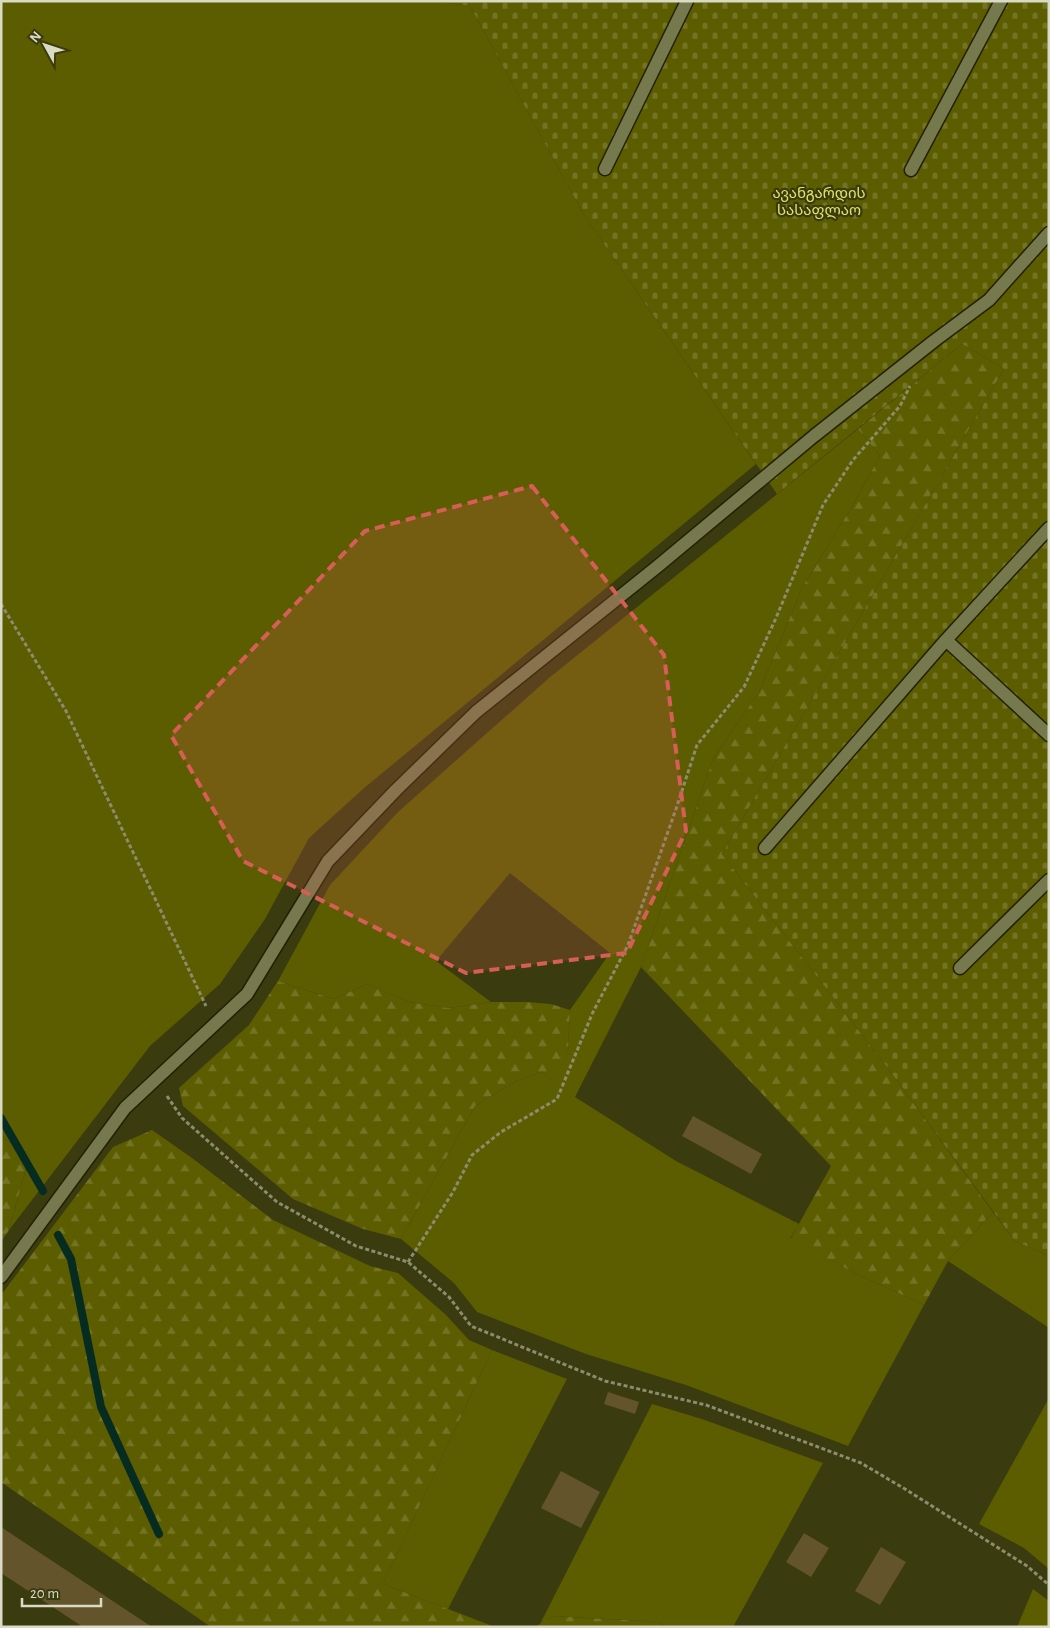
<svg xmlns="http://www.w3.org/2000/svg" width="1050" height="1628" font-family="'Alegreya Sans','Noto Sans Georgian',sans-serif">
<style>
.grass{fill:#5c5c01}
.forest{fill:url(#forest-firs)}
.cemetery{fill:url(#cemetery-stones)}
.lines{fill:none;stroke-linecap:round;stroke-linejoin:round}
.stream{stroke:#062c21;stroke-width:8}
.building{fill:#63542b}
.lane-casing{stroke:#222202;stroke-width:15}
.street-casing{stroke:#222202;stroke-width:15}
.path{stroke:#8c8d6c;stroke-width:3;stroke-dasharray:4 2.5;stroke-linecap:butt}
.lane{stroke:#76784d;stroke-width:12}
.street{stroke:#76784d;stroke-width:12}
.marked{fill:#d75e57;fill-opacity:0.2;stroke:#d75e57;stroke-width:4;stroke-dasharray:10 6;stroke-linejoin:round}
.labels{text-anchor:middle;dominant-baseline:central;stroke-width:4.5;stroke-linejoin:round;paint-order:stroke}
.park-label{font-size:15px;fill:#e0e366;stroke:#3b3b10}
</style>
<defs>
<pattern id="forest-firs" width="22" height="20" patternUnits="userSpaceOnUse" patternTransform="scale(1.25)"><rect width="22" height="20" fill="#5c5c01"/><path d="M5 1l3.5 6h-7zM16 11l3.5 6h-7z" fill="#737324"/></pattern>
<pattern id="cemetery-stones" width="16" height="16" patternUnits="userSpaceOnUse" patternTransform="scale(1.25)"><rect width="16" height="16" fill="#5c5c01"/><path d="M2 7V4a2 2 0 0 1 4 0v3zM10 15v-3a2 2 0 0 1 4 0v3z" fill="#737324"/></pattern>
</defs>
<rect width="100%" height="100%" fill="#3b3b10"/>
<!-- grass -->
<path class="grass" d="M 1,1 L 433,1 L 470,6 L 584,215 L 756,464 L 363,789 L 309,838 L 265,919 L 220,984 L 150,1046 L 9,1230 L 30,1154 L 1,1137 Z
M 858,429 L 880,456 L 850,510 L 803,586 L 759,692 L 713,759 L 641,967 L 575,1097 L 676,1161 L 799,1224 L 790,1239 L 857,1274 L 924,1305 L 848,1446 L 686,1385 L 586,1354 L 477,1312 L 454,1283 L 401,1239 L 475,1106 L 516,1081 L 541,1072 L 552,1080 L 568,1052 L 570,1010 L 610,953 L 510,873 L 436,961 L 491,1002 L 448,1008 L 409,1002 L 367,984 L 334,999 L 278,981 L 330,885 L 398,812 L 549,678 Z
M 993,1212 L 1015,1241 L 1049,1256 L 1049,1328 L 948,1261 Z
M 492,1350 L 567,1379 L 448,1609 L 383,1584 Z
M 1049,1398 L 1049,1569 L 1024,1548 L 979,1524 Z
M 652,1404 L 702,1419 L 823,1463 L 733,1627 L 666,1627 L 659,1622 L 553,1616 L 540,1624 Z
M 1033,1589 L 1049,1601 L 1049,1627 L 1017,1627 Z"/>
<!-- forest -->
<path class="forest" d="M 962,344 L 1004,369 L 722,854 L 887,1067 L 993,1212 L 948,1261 L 924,1305 L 857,1274 L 790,1240 L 831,1166 L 641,967 L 713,759 L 759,692 L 803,586 L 850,510 L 880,456 L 858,429 Z
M 278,981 L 334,999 L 367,984 L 409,1002 L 448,1008 L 491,1002 L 527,1002 L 551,1004 L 570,1010 L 568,1052 L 553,1081 L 541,1072 L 516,1081 L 475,1106 L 401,1239 L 363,1229 L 293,1199 L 183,1106 L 179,1088 L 249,1025 Z
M 152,1130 L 192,1158 L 273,1220 L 370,1266 L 398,1273 L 446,1315 L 469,1340 L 492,1350 L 383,1584 L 495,1627 L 211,1627 L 1,1482 L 1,1295 L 113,1147 Z
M 1,1137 L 30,1154 L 9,1230 L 1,1242 Z
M 553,1616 L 659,1622 L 666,1627 L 535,1627 Z"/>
<!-- cemetery -->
<path class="cemetery" d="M 433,1 L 1049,1 L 1049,1256 L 1015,1241 L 887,1067 L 722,854 L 1004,369 L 962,344 L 777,494 L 584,215 L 470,6 Z"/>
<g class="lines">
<!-- stream -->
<path class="stream" d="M 1,1118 L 43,1191
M 58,1235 L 71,1259 L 101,1407 L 159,1534"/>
</g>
<!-- building -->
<path class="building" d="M 693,1116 L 762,1154 L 751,1174 L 682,1136 Z
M 608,1392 L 639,1402 L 635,1414 L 604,1404 Z
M 561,1471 L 600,1492 L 581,1528 L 541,1508 Z
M 1,1527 L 152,1627 L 83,1627 L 1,1573 Z
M 804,1533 L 829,1548 L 811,1577 L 786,1562 Z
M 881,1547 L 906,1562 L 880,1605 L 855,1591 Z"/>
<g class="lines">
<!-- lane casing -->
<g class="lane-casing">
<path id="lane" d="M 605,169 L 687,1
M 911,170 L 1001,1
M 946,640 L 1049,735
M 765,848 L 946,640 L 1049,528
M 960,968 L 1049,880"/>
</g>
<!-- street casing -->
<g class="street-casing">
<path id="street" d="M 1,1277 L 125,1108 L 247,994 L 328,861 L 396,790 L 476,712 L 658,566 L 814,436 L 934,341 L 989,300 L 1049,233"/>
</g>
<!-- path -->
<path class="path" d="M 1,604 L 66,711 L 206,1006
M 167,1096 L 182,1118 L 277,1202 L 356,1246 L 408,1262 L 449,1297 L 471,1326 L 605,1381 L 706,1405 L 861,1463 L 905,1489 L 1027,1566 L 1049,1585
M 408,1262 L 453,1192 L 472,1155 L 501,1132 L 557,1099 L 593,1012 L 628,945 L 676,809 L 697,745 L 744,687 L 776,618 L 823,505 L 853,460 L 900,406 L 910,386"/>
<!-- lane -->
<use href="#lane" class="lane"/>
<!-- street -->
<use href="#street" class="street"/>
</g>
<!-- marked area -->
<path class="marked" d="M 532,486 L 664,655 L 686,831 L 627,953 L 466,973 L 243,861 L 171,735 L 365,531 Z"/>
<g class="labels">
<!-- park labels -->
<g class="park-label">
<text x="819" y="193">ავანგარდის<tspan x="819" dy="17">სასაფლაო</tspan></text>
</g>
</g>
<!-- border -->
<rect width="1050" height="1628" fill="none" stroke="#dadbc4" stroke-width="5"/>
<!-- north arrow -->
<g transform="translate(45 45) rotate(310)" stroke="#3b3b10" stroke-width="4" paint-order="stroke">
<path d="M0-4L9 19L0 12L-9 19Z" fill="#dadbc4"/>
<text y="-8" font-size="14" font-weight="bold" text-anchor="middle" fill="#dadbc4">N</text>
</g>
<!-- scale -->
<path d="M22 1598v8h79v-8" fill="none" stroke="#dadbc4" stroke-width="2.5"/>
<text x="30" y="1598" font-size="15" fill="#dadbc4" stroke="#3b3b10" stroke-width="4" paint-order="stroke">20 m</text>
</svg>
